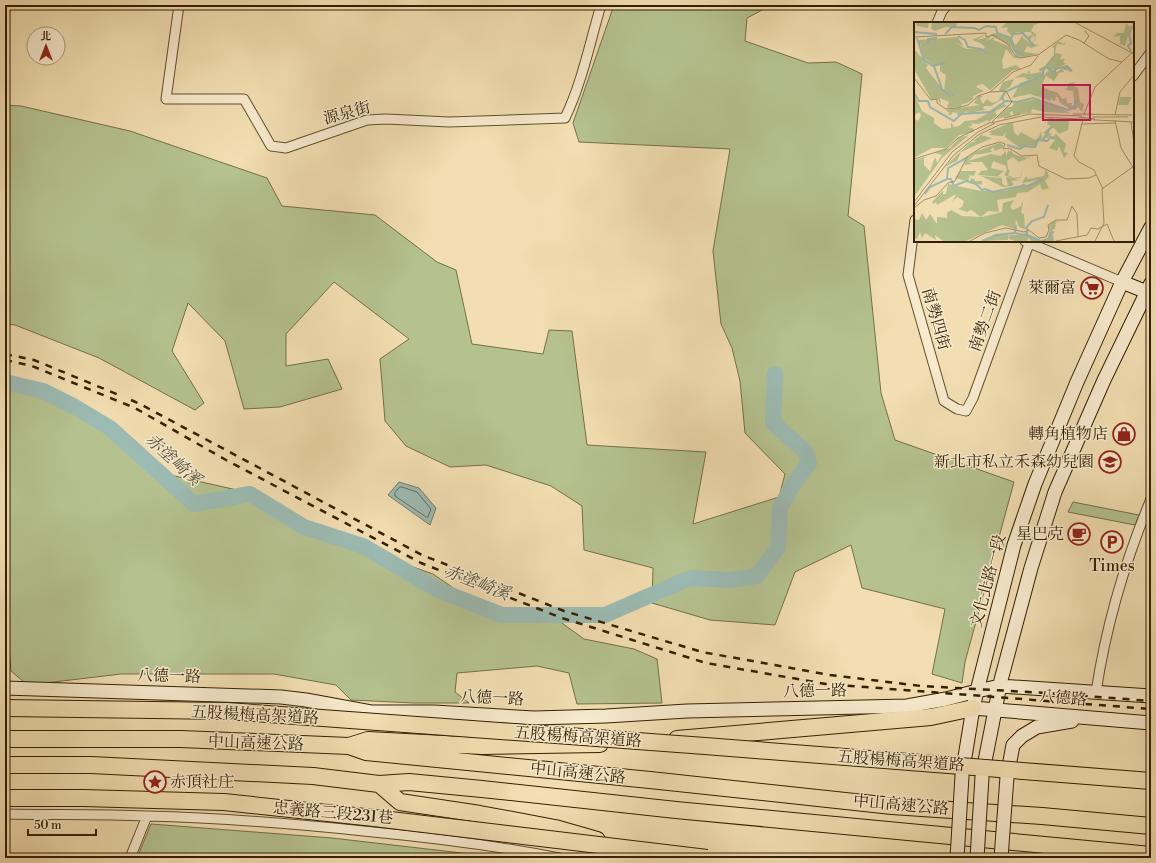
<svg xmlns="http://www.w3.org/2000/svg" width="1156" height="863" font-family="'Libre Bodoni','Noto Serif TC',serif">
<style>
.green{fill:#b5c290;stroke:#747048}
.water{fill:#9cbbb3;stroke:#727d6c}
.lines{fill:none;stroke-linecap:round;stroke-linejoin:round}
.shore{stroke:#686d5a;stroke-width:1}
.river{stroke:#9cbbb3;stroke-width:16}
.street-casing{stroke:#634f2d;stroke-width:11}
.secondary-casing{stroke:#331f01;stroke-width:15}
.highway-casing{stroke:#331f01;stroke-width:18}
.street{stroke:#f7eacd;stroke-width:9}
.secondary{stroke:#f7eacd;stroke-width:13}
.highway{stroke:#f2deb2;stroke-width:16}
.rail{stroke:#331f01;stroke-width:2.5;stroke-dasharray:7 7;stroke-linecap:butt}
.secondary-bridge-casing{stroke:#331f01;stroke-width:15;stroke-linecap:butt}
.highway-bridge-casing{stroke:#331f01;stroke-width:18;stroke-linecap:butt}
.secondary-bridge{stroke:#f7eacd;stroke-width:13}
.highway-bridge{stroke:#f2deb2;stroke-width:16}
.labels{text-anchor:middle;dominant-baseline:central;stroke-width:3;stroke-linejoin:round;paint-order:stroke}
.street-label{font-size:16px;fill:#331f01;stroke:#f7eacd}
.poi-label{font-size:16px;fill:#331f01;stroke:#f7eacd;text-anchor:end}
.water-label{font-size:17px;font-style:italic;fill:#524e36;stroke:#f7eacd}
.inset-river{fill:none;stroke:#9cbbb3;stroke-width:2}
.inset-road{fill:none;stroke:#a6926b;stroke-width:1}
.view{fill:#c2185b;fill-opacity:0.15;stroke:#c2185b;stroke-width:2}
.inset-edge{fill:none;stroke:#331f01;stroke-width:2}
</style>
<rect width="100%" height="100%" fill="#f2deb2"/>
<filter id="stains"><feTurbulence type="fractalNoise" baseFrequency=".005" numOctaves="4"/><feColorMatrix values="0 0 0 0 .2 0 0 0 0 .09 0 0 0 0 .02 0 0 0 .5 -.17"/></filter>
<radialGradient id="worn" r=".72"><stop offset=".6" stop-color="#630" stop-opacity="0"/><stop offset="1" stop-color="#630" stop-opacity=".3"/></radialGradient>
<!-- green -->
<path class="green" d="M 614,5 L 765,5 L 764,9 L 747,18 L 745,41 L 808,63 L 836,62 L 862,74 L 848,216 L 864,226 L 881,393 L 895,440 L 1014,482 L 965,662 L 962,683 L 932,674 L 945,609 L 862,588 L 851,545 L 795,572 L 775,625 L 710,620 L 652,603 L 653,568 L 584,550 L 582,506 L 551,486 L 486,465 L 450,467 L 406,446 L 385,421 L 380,359 L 409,339 L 334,282 L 286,334 L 286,366 L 328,359 L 342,389 L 280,407 L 244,409 L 225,341 L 188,303 L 172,351 L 204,403 L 195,410 L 99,358 L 15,325 L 5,324 L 5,105 L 21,106 L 130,131 L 267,178 L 282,206 L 375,215 L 437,262 L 456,270 L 472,344 L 543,354 L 549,330 L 572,331 L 587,445 L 706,452 L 693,524 L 779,497 L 785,474 L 745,433 L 740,381 L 732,348 L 721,324 L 713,251 L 730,149 L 579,142 L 573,123 Z
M 5,386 L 71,403 L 166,474 L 237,490 L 354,546 L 433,574 L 497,618 L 548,613 L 584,639 L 634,649 L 657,659 L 662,703 L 577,704 L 569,673 L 537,666 L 457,673 L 455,692 L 469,703 L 414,703 L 351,700 L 336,685 L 274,674 L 121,674 L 45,683 L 24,682 L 11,671 L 9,647 L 5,646 Z
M 1073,502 L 1139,515 L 1135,525 L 1068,512 Z
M 151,824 L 332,838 L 505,858 L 137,858 Z"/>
<!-- water -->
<path class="water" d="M 399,482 L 419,488 L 436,508 L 430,525 L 388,495 Z"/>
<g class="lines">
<!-- shore -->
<path class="shore" d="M 400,487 L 402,487 L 417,492 L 431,509 L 428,517 L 426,517 L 395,496 L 395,493 Z"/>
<!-- river -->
<path class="river" d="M 5,382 L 43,391 L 75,407 L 110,428 L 194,504 L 250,494 L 304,527 L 363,546 L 438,590 L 502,615 L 605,615 L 690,578 L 730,580 L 757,576 L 778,547 L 780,508 L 792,486 L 809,463 L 805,451 L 773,423 L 775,374"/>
<!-- street casing -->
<g class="street-casing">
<path id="street" d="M 179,5 L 166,99 L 244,99 L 271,146 L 286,148 L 367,120 L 386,119 L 449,122 L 565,118 C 582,83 590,42 601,5
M 937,23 L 942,11 L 947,5
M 1133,76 L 1151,52
M 915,220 L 908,275 L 944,401 L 957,409 L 966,411 L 973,398 L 1030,241
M 1025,241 L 1122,282
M 1096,692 C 1106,626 1125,561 1151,499
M 5,814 C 52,815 100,814 147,816 C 223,818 298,824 373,832 C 436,838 498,846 559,858
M 130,858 L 147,816"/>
</g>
<!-- secondary casing -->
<g class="secondary-casing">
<path id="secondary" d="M 1122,282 L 1147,292
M 5,688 L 281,697 L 306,700 L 371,712 L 434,712 L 534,718 L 606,716 L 687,711 L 907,706 L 946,699 L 977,691 L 1000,686 L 1151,696
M 973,708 L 1151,723
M 962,775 L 973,708 L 977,691 L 1014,545 L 1035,484 L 1077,382 L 1122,282 L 1151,227
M 982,776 L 1001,680 L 1031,568 L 1055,492 L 1104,380 L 1151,283
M 1007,777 L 1013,745 L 1022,736 L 1037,727 L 1072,721"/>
</g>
<!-- highway casing -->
<g class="highway-casing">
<path id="highway" d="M 5,739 L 181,739 L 349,746 L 366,752 L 650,780 L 892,806 L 1042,816 L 1151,826
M 677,739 L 931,717 L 973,708
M 349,746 L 368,740 L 482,746 L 600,744
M 5,765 L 91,765 L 313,776 L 379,784 L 409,782 L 482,789 L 676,810 L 1151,855
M 379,784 L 400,802 L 480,814 L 555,828 L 597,840"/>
</g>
<!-- street -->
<use href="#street" class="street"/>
<!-- secondary -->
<use href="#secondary" class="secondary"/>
<!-- highway -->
<use href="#highway" class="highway"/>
<!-- rail -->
<path class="rail" d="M 5,354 L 34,360 L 119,395
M 5,360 L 32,366 L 135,408 L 226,460 L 421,563 L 562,618 L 706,663 L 826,684 L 1151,709
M 131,400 L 140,404 L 422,555 L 564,611 L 702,652 L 830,675 L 921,686 L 1047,693 L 1151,701"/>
<!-- secondary-bridge casing -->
<g class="secondary-bridge-casing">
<path id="secondary-bridge" d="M 957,858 L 962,776
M 977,858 L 982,777
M 1001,858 L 1007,777"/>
</g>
<!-- highway-bridge casing -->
<g class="highway-bridge-casing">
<path id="highway-bridge" d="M 5,708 L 227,711 L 705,746 L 1151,781
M 5,798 L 83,798 L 224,802 L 374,818 L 707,858"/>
</g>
<!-- secondary-bridge -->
<use href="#secondary-bridge" class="secondary-bridge"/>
<!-- highway-bridge -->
<use href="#highway-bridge" class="highway-bridge"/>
</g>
<!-- icons -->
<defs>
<g id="supermarket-ring" transform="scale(1.15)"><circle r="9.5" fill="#f7eacd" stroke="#8f2418" stroke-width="1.5"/><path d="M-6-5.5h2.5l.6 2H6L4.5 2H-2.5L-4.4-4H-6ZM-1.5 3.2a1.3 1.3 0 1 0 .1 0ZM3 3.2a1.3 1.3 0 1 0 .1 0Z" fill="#8f2418"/></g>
<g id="shop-ring" transform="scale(1.15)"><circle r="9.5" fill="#f7eacd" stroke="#8f2418" stroke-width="1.5"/><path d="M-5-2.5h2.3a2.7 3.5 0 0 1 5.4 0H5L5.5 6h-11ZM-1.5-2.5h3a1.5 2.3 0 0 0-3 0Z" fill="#8f2418"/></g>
<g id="school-ring" transform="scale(1.15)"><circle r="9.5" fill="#f7eacd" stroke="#8f2418" stroke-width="1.5"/><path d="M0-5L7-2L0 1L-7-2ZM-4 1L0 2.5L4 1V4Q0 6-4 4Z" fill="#8f2418"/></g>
<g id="cafe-ring" transform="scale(1.15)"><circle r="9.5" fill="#f7eacd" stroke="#8f2418" stroke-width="1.5"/><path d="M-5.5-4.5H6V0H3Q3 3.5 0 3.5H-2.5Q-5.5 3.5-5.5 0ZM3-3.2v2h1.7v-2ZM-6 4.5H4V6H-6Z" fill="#8f2418"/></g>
<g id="parking-ring" transform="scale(1.15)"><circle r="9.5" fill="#f7eacd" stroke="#8f2418" stroke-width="1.5"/><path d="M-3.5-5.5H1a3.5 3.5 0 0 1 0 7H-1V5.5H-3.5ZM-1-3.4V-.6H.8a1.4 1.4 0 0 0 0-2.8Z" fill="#8f2418"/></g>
<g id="sight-ring" transform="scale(1.15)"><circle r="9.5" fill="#f7eacd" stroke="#8f2418" stroke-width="1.5"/><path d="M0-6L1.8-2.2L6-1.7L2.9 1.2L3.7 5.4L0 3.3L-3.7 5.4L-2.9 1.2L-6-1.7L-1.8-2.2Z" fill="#8f2418"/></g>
</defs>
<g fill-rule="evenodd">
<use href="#supermarket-ring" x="1092" y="288"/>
<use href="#shop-ring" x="1124" y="434"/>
<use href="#school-ring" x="1110" y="462"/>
<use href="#cafe-ring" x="1079" y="534"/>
<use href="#parking-ring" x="1112" y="542"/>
<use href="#sight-ring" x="155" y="782"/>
</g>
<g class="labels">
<!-- street labels -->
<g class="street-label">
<text transform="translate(347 113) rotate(-15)">源泉街</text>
<text transform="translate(936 319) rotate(74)">南勢四街</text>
<text transform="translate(985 321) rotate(-70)">南勢二街</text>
<text transform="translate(988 581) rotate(-75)">文化北路一段</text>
<text transform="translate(169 676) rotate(2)">八德一路</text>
<text transform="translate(815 691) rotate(-1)">八德一路</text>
<text transform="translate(492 698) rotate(3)">八德一路</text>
<text transform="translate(1063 698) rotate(5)">八德路</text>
<text transform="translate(255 715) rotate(3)">五股楊梅高架道路</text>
<text transform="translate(578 737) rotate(4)">五股楊梅高架道路</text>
<text transform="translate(256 743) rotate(2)">中山高速公路</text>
<text transform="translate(901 761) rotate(4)">五股楊梅高架道路</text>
<text transform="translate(578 773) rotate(6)">中山高速公路</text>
<text transform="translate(901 805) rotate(5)">中山高速公路</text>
<text transform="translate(333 813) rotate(5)">忠義路三段231巷</text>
</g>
<!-- poi labels -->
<g class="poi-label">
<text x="1076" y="288">萊爾富</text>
<text x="1108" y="434">轉角植物店</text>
<text x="1094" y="462">新北市私立禾森幼兒園</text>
<text x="1064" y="534">星巴克</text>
<text x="1112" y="566" text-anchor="middle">Times</text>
<text x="170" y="782" text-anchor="start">赤頂社庄</text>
</g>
<!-- water labels -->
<g class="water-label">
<text transform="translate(173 460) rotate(42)">赤塗崎溪</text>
<text transform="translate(477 583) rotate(21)">赤塗崎溪</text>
</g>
</g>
<!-- overview -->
<g transform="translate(914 22)">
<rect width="220" height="220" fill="#f2deb2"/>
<path d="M 2,1 L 42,1 L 43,2 L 41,6 L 31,5 L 21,9 L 17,7 L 18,1 L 15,1 L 14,6 L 3,4 ZM 92,1 L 125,1 L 120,3 L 117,9 L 122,12 L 121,18 L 117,21 L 121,17 L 120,13 L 115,19 L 114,14 L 119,13 L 116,10 L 103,10 L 97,13 L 93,9 L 94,5 L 87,6 ZM 212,1 L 216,5 L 211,24 L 206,22 L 206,14 L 199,15 L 203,11 L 210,11 ZM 80,11 L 97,17 L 102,23 L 109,13 L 109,16 L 117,22 L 125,23 L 117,26 L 113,24 L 110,30 L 124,32 L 110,35 L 103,34 L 97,24 L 76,13 ZM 72,12 L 63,18 L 78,14 L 72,19 L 81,15 L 79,18 L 95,24 L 99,33 L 110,36 L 100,36 L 92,27 L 88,39 L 89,47 L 102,43 L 107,47 L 99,48 L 76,68 L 69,62 L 64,63 L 62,65 L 70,69 L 59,74 L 59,77 L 53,81 L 48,82 L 47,85 L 33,86 L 35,80 L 26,76 L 27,83 L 24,77 L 18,78 L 0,47 L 0,27 L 6,34 L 10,36 L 6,21 L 4,22 L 5,18 L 44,15 L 49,24 L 41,20 L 52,27 L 69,27 L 71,25 L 66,21 L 58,18 ZM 10,36 L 19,43 L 26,43 L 26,49 L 32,53 L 30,69 L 12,46 L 14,43 L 10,39 L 8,42 ZM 145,19 L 150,22 L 152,19 L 151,23 L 143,22 L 141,31 L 148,32 L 146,37 L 151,37 L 149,40 L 152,42 L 137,48 L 141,51 L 153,44 L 158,50 L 148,47 L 150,50 L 145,51 L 140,59 L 132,54 L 127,65 L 144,71 L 148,77 L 152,76 L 153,81 L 158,81 L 158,84 L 161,82 L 159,69 L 152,68 L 155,61 L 161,60 L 159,64 L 164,66 L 166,80 L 170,82 L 168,90 L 164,85 L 161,88 L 156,87 L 146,81 L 143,74 L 141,77 L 143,78 L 139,79 L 137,75 L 137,79 L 116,72 L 98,76 L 106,61 L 129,54 L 135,48 L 133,46 L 126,50 L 125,47 L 136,41 L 140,34 L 140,26 L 138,25 ZM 116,49 L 116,52 L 127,50 L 129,53 L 114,58 L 110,55 L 100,56 L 109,51 L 115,52 L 113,50 ZM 100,57 L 96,65 L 88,70 L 85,68 L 89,60 ZM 90,70 L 91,73 L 87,78 L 77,84 L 70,84 L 69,87 L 72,87 L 70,88 L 54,91 L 53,89 L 44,94 L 43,91 L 39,90 L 37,93 L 32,92 L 36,92 L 32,88 L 66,83 L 60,81 L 64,74 L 69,74 L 66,76 L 69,82 L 73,77 L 78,81 L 84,79 ZM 0,72 L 8,89 L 20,96 L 20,101 L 28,107 L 37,106 L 37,100 L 40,105 L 45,104 L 51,99 L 62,98 L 90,82 L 93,84 L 81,89 L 83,94 L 74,100 L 74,98 L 64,102 L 56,101 L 59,103 L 54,105 L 59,106 L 60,110 L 45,113 L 32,126 L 18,126 L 0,136 L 0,96 L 4,99 L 7,93 L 5,90 L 0,94 ZM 206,75 L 218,75 L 214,83 L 204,83 ZM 119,78 L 132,79 L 156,91 L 130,90 L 118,87 L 117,91 L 100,93 L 98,89 L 95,91 L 98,93 L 82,97 L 93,85 L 98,85 L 100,81 ZM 135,96 L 155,99 L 154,108 L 145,112 L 140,106 L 137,107 L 134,111 L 138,112 L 134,116 L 129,115 L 132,112 L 129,111 L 137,104 L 133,102 ZM 99,100 L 100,110 L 104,114 L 107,110 L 121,118 L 125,115 L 127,109 L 128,117 L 123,119 L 121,124 L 112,123 L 106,126 L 91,115 L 92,110 L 89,114 L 75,113 L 78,111 L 74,110 ZM 142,112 L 152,122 L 150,130 L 154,131 L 150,136 L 145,124 L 143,129 L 135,126 L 141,118 L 138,115 ZM 55,113 L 28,136 L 0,175 L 0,138 L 14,134 L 10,136 L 10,143 L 16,149 L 21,135 L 23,141 L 28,133 L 20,131 L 36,126 L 45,116 ZM 67,113 L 78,116 L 47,130 L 43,139 L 30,145 L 56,121 L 62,119 L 59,119 ZM 86,121 L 90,124 L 88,126 L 81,129 L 79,125 L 76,128 L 79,130 L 60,133 L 54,139 L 77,132 L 87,134 L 92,129 L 92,134 L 95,127 L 95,130 L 97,128 L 99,132 L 112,136 L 122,133 L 105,140 L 99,135 L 93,139 L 94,147 L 96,149 L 94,153 L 100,156 L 106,155 L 110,144 L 107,154 L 106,156 L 100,157 L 90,153 L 93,149 L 92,144 L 79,139 L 77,146 L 90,149 L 84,154 L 88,155 L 64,153 L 67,149 L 74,148 L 68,140 L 54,140 L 59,142 L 50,143 L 53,136 L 63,129 ZM 132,147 L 135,154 L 131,159 L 135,166 L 128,168 L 126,162 L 114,170 L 103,171 L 102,175 L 83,178 L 85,190 L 74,189 L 67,195 L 57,188 L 53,190 L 44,187 L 48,185 L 50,179 L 43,175 L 38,181 L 42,172 L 23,183 L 22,180 L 19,182 L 18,180 L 29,168 L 29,172 L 32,172 L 34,162 L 67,169 L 91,169 L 124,160 L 125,158 L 108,161 L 112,154 L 114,157 L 130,154 ZM 46,149 L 62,149 L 60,154 L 54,153 L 56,154 L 54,158 L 57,159 L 56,156 L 60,157 L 60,155 L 61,159 L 68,159 L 68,163 L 41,156 ZM 67,154 L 88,156 L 88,161 L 91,164 L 94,163 L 92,155 L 105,158 L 97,159 L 100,162 L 98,164 L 89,165 ZM 100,178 L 96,185 L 99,188 L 107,184 L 108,179 L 109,181 L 107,191 L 110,192 L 111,207 L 105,205 L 102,197 L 101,207 L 88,203 L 52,219 L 29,219 L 21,213 L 22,218 L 11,211 L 8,216 L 6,210 L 3,217 L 0,216 L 0,197 L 5,198 L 8,191 L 12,198 L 16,192 L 23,202 L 23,195 L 33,196 L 33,191 L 37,188 L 48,194 L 68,195 L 88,190 L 89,181 ZM 140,199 L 147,200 L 142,200 L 141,207 L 138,208 L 140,219 L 117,219 L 115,216 L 112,219 L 101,219 L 95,217 L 96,213 L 115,213 L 124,219 L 132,218 L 136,213 L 135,203 ZM 83,213 L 95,213 L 94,218 L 70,219 Z" fill="#b5c290" fill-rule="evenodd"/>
<path class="inset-river" d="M 0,10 L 23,12M 31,12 L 38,5 L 60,6 L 65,8 L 72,4 L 82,5 L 83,11 L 97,16 L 100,28 L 110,34M 44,14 L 51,18 L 54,25 L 67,27 L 74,32M 3,16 L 10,38 L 19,44 L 31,41M 97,16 L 100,12 L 109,11 L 120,24M 14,22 L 14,17 L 23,16M 217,29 L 214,24 L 217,21 L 215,12 L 218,4M 20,44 L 28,67 L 36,74 L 40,73M 133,46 L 141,50 L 141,47 L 153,44 L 158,49M 0,71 L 5,79 L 14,79 L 16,85 L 40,99 L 47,92 L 76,90 L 92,79 L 103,80 L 119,76 L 154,88 L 161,85 L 161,78M 91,80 L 88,76 L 91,70 L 129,53 L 129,49 L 140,34M 129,118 L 136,106M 93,123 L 106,127 L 110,124 L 121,125 L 124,118 L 133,119 L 137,115 L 140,117M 33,157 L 37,157 L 40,164 L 52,159 L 62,162 L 68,168 L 71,167 L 79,170 L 108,164M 108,163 L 114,164 L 129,157M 11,172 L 16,165 L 33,157 L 34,146 L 54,135M 102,203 L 101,211 L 111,213 L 113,210 L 113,213 L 127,219M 114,208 L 112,206 L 118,199 L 130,195 L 134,183M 68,219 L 82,213 L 101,211M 128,219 L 135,217 L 136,211 L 140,210"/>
<path class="inset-road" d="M 162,1 L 220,32M 0,15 L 72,11 L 72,15 L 79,13 L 95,23 L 100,32 L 105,36 L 124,33 L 152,13 L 165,18 L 195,37 L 208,40 L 220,29M 170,21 L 175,14 L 171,9M 0,56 L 17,78 L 23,77 L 23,81 L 32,87 L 43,86 L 54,83 L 64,74 L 76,70 L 99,50 L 117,43 L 124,34M 76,70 L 92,69 L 98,80 L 78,100M 159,92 L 218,93M 170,92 L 181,65 L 208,40M 201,93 L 206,70 L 220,53M 165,95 L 181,97M 178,95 L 214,95M 90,96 L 106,92M 169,97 L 160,134 L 165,140 L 180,148 L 189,167M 201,98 L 207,126 L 220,147M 217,100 L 220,121M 77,101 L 116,92 L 168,94M 168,102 L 201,101M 0,137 L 32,127 L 44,116 L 77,100M 188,167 L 220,144M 0,180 L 38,130 L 64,110 L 81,101M 0,184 L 39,134 L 64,113 L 85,103 L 127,95 L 220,100M 158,184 L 163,192 L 164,214M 0,186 L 10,178 L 22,174 L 34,161 L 41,159 L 53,135 L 68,125 L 86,120 L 91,122 L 89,127 L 95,126 L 108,134 L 123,133 L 125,144 L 152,157 L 175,156 L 182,153M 56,219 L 71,211 L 92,206 L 110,210 L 115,208 L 125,216 L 132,215 L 135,208 L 134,203 L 142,198 L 153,198 L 158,184M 142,219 L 173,213 L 177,206 L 184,207 L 193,202 L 200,219M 181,219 L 190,201 L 188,167"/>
<path class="view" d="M 129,63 L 176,63 L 176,98 L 129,98 Z"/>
<rect width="220" height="220" class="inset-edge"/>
</g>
<!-- margin -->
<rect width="1156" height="863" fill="none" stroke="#f2deb2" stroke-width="20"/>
<rect x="6" y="6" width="1144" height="851" fill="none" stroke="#331f01" stroke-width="2"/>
<rect x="10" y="10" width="1136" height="843" fill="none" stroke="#331f01"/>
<!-- north arrow -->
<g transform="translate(46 46)"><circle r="19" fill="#f7eacd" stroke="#a9997b"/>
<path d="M0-3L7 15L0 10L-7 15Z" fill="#8f2418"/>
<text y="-6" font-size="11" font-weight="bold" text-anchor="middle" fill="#331f01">北</text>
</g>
<!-- scale -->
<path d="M28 829v6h68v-6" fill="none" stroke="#331f01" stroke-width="2"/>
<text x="34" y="829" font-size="12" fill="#331f01" stroke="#f7eacd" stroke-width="3" paint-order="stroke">50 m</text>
<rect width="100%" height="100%" filter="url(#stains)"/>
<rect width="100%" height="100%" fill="url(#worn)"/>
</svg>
